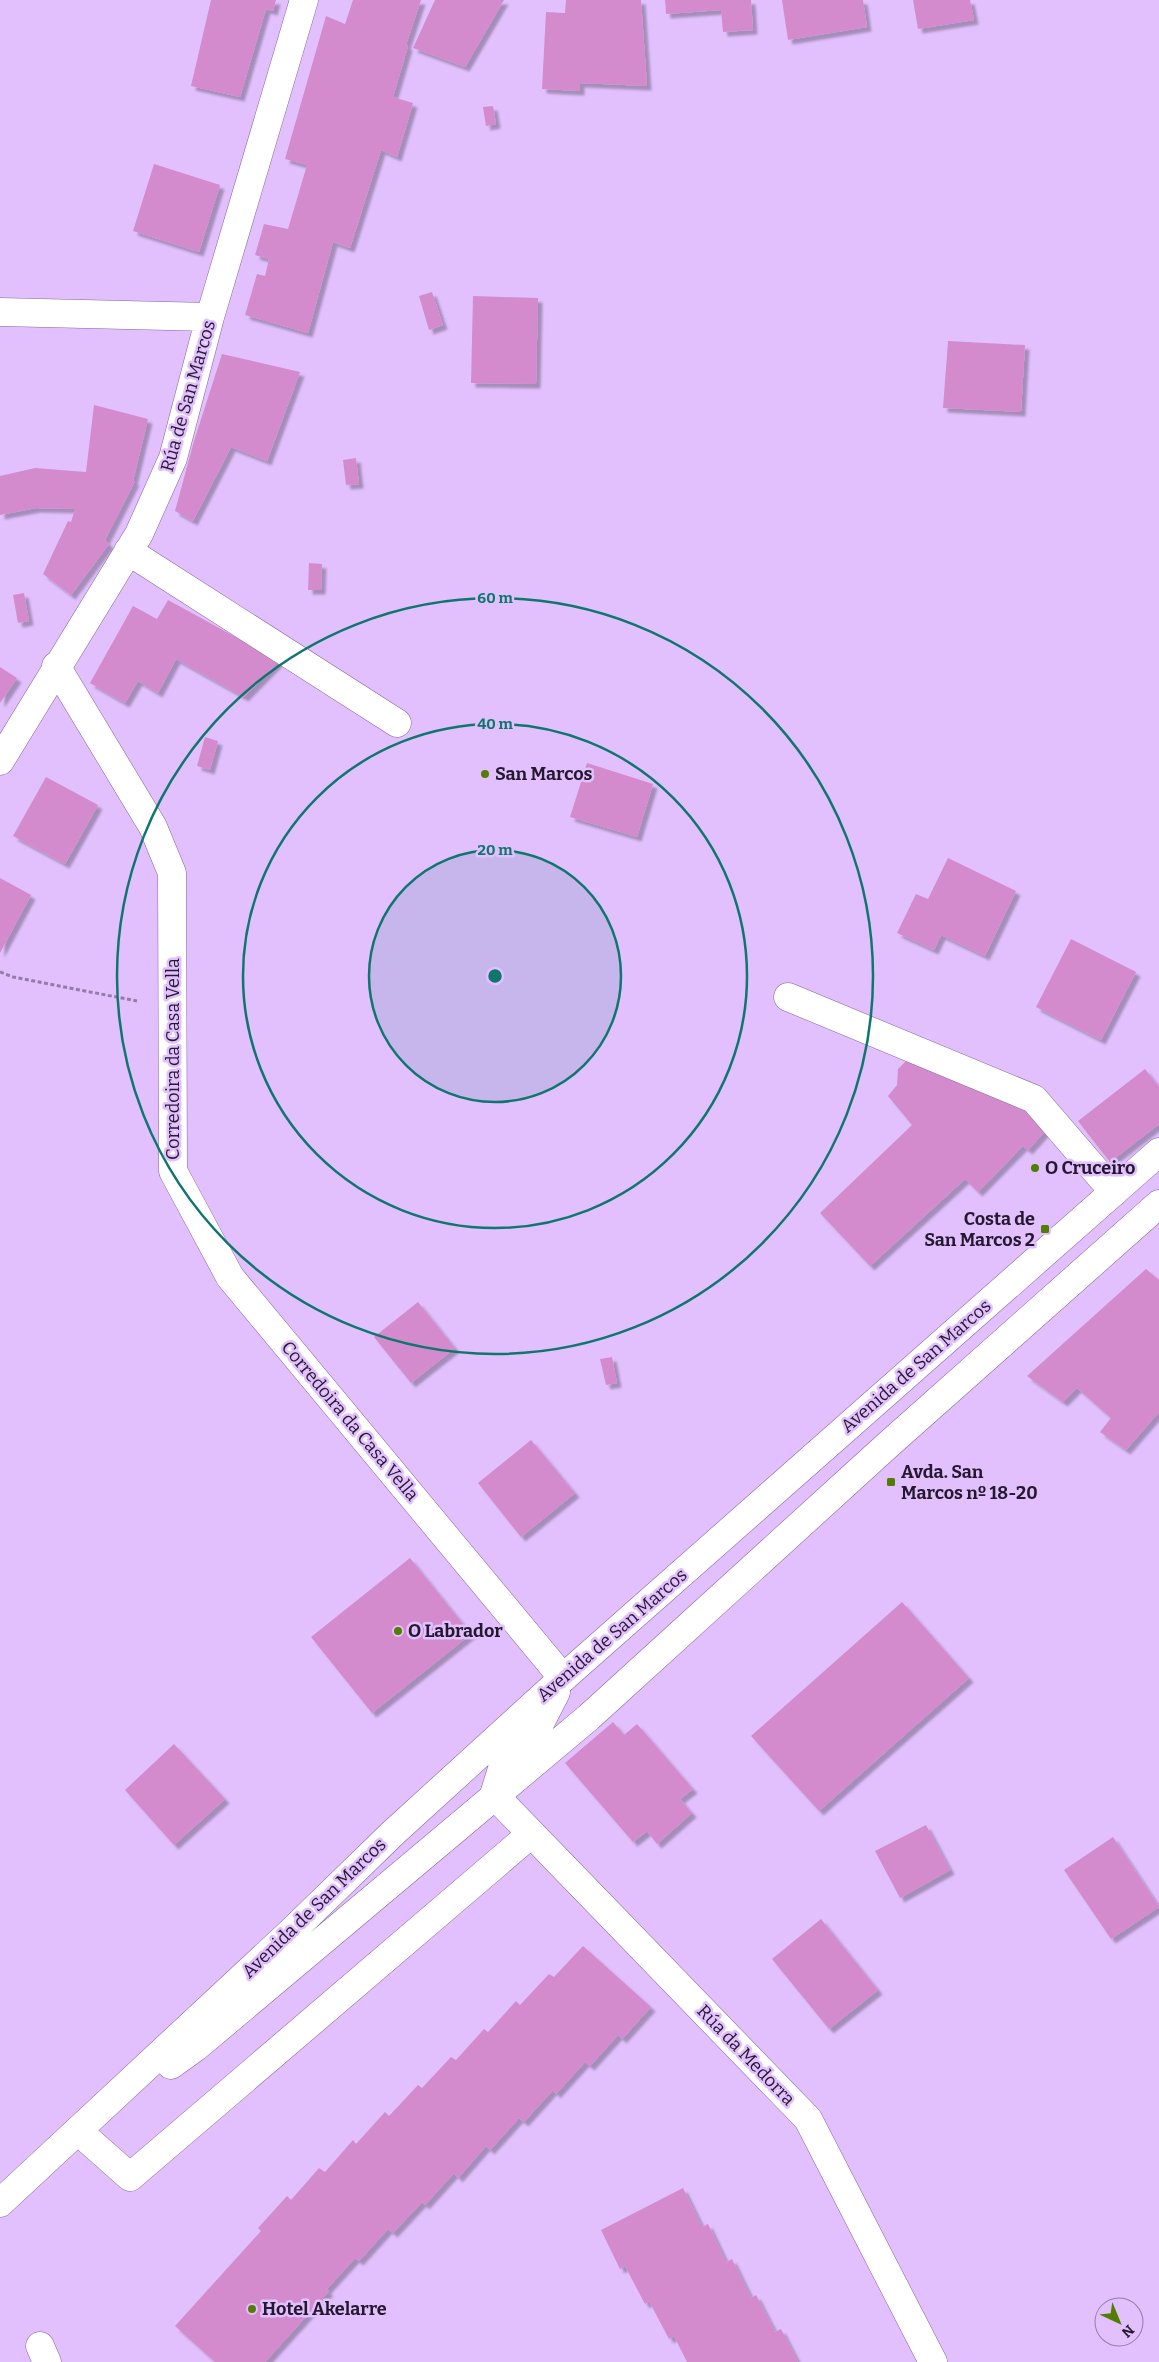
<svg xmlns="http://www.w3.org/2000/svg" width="1159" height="2362" font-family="Bitter,serif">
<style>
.building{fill:#d48bce;filter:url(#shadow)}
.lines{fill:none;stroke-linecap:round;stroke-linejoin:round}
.minor-casing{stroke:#84659c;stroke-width:29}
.major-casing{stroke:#84659c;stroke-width:29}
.path{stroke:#947ba9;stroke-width:3;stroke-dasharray:4 2.5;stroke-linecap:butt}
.minor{stroke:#fff;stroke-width:28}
.major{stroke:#fff;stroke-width:28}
.ring{fill:none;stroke:#0f766e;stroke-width:2.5}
.poi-dot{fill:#527d00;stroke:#e1c0fd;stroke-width:2}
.labels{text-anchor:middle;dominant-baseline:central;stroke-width:5;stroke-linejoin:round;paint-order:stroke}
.street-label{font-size:18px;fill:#24182e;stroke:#e1c0fd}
.poi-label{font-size:18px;font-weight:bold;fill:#24182e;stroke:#e1c0fd;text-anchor:start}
.centre{fill:#0f766e;stroke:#e1c0fd;stroke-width:2.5}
.ring-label{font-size:15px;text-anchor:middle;font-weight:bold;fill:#0f766e;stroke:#e1c0fd;stroke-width:5;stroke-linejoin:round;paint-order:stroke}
</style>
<defs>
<filter id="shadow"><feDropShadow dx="4.5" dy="4.5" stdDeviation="1" flood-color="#0004"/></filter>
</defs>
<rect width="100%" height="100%" fill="#e1c0fd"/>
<!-- building -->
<path class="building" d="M 211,0 L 276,0 L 273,11 L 266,9 L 240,97 L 191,86 Z
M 353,0 L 421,0 L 406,45 L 408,46 L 393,97 L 413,103 L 397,157 L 381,150 L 350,248 L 333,242 L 308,333 L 245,315 L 257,274 L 265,276 L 269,259 L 255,255 L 264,224 L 288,229 L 307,165 L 285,159 L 326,16 L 345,24 Z
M 435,0 L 504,0 L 465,67 L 413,48 Z
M 566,0 L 641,0 L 647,86 L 580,83 L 580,91 L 542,89 L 546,12 L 565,13 Z
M 665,0 L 751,0 L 753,30 L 723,32 L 721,10 L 666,14 Z
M 782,0 L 863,0 L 867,27 L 788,40 Z
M 913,0 L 970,0 L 974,20 L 918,29 Z
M 493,106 L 496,124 L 486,126 L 483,107 Z
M 154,164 L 220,185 L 199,252 L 133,231 Z
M 432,292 L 443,325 L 429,330 L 419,296 Z
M 473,296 L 538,298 L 536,384 L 471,383 Z
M 948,341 L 1025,345 L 1021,412 L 943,408 Z
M 222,354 L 300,372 L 267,461 L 231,447 L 193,521 L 175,511 L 194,441 Z
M 94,405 L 148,419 L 133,481 L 135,481 L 105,540 L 109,544 L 71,595 L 43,574 L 68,521 L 71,522 L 75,509 L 36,508 L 0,515 L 0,476 L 35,468 L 86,472 Z
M 356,458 L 359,484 L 346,485 L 343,460 Z
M 309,563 L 322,564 L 321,590 L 308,590 Z
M 24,593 L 29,621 L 18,623 L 13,595 Z
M 168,600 L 279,661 L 244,697 L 176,659 L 158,693 L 138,681 L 125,703 L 90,683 L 133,606 L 157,619 Z
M 0,667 L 17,678 L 0,703 Z
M 205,737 L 218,741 L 210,770 L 197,766 Z
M 587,763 L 653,784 L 637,837 L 570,817 Z
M 46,777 L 98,805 L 65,864 L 13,836 Z
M 948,858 L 1016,891 L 985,956 L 941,935 L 934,950 L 897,933 L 916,894 L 928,899 Z
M 0,878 L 31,895 L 0,953 Z
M 1071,939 L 1136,972 L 1101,1040 L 1036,1007 Z
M 910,1057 L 1029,1109 L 1049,1127 L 1028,1150 L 1023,1146 L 978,1192 L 965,1179 L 870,1266 L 820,1213 L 912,1125 L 888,1096 L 897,1085 L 898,1069 Z
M 1145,1069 L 1159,1087 L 1159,1124 L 1110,1162 L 1078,1121 Z
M 1146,1269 L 1159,1280 L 1159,1412 L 1126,1450 L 1100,1432 L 1111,1418 L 1077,1388 L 1063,1402 L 1027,1376 Z
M 418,1302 L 455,1348 L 411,1383 L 374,1337 Z
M 612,1357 L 617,1383 L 606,1385 L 600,1359 Z
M 531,1440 L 575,1493 L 521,1537 L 478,1483 Z
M 410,1558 L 471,1634 L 372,1713 L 311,1637 Z
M 902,1602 L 969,1678 L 819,1811 L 751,1736 Z
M 613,1722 L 624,1735 L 637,1724 L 693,1789 L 680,1799 L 692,1813 L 657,1844 L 647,1831 L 633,1842 L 565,1763 Z
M 174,1744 L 225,1799 L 174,1845 L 125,1790 Z
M 926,1825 L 950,1870 L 900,1898 L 875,1851 Z
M 1113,1837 L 1159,1907 L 1111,1939 L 1064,1870 Z
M 821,1919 L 878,1990 L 829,2029 L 772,1959 Z
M 583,1946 L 651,2007 L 622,2039 L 618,2035 L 590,2066 L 585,2062 L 556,2094 L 553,2090 L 524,2122 L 519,2118 L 490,2150 L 486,2146 L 458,2178 L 454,2173 L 425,2205 L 422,2202 L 393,2233 L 388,2229 L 359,2261 L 355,2258 L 326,2290 L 329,2291 L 265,2362 L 215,2362 L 175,2326 L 261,2231 L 258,2228 L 287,2196 L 291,2200 L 319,2168 L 325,2172 L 353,2140 L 356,2144 L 385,2112 L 389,2116 L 418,2085 L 422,2088 L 451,2057 L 456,2060 L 484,2029 L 488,2032 L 516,2001 L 520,2005 L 549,1974 L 554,1977 Z
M 683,2188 L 702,2227 L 708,2224 L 726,2262 L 732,2259 L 751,2298 L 756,2295 L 775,2332 L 781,2329 L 798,2362 L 687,2362 L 674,2336 L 669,2339 L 649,2301 L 645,2304 L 625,2266 L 620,2269 L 601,2230 Z"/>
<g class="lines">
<!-- minor casing -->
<g class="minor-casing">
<path id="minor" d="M 0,312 L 210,317
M 128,551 L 397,723
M 56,666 L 153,827 L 172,873 L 173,1171 L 230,1277 L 563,1678
M 0,761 L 139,534 L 173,458 L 210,317 L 304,0
M 788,997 L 1034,1099 L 1114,1192
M 494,1795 L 808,2119 L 933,2362
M 78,2131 L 130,2177 L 531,1834
M 40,2346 L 47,2362"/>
</g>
<!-- major casing -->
<g class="major-casing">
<path id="major" d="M 494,1795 L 505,1759 L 538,1727 L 556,1692
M 171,2065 L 196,2047 L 589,1717 L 890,1443 L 1159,1204
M 0,2203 L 291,1932 L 393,1833 L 563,1678 L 1159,1152"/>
</g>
<!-- path -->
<path class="path" d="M 0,972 L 13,977 L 137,1001"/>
<!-- minor -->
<use href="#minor" class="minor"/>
<!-- major -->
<use href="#major" class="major"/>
</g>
<!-- distance rings -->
<circle cx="495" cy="976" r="126" fill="#0f766e" fill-opacity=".12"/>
<g class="ring">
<circle cx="495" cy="976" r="126"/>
<circle cx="495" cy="976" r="252"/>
<circle cx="495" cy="976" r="378"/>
</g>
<!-- markers -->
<g class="poi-dot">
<circle cx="485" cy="774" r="5"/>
<circle cx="1035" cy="1168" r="5"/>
<rect x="1040" y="1224" width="10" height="10" rx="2.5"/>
<rect x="886" y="1477" width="10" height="10" rx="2.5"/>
<circle cx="398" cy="1631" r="5"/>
<circle cx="252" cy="2309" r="5"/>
</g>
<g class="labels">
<!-- street labels -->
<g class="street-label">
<text transform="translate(188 396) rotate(-74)">Rúa de San Marcos</text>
<text transform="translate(173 1059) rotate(-90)">Corredoira da Casa Vella</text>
<text transform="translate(916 1366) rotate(-41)">Avenida de San Marcos</text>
<text transform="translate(350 1421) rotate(50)">Corredoira da Casa Vella</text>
<text transform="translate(612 1635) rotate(-41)">Avenida de San Marcos</text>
<text transform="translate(314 1908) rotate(-44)">Avenida de San Marcos</text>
<text transform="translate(746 2055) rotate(46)">Rúa da Medorra</text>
</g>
<!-- poi labels -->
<g class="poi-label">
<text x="495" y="774">San Marcos</text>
<text x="1045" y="1168">O Cruceiro</text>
<text x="1035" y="1219" text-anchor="end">Costa de<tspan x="1035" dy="21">San Marcos 2</tspan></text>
<text x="901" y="1472">Avda. San<tspan x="901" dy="21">Marcos nº 18-20</tspan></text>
<text x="408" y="1631">O Labrador</text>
<text x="262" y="2309">Hotel Akelarre</text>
</g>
</g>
<circle cx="495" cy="976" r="8" class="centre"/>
<g class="ring-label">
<text x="495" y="603">60 m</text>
<text x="495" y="729">40 m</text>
<text x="495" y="855">20 m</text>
</g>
<!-- north arrow -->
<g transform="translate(1119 2322) rotate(136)"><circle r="24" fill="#e1c0fd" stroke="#957daa"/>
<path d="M0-4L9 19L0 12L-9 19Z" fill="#527d00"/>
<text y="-8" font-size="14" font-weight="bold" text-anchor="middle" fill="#24182e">N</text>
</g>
</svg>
